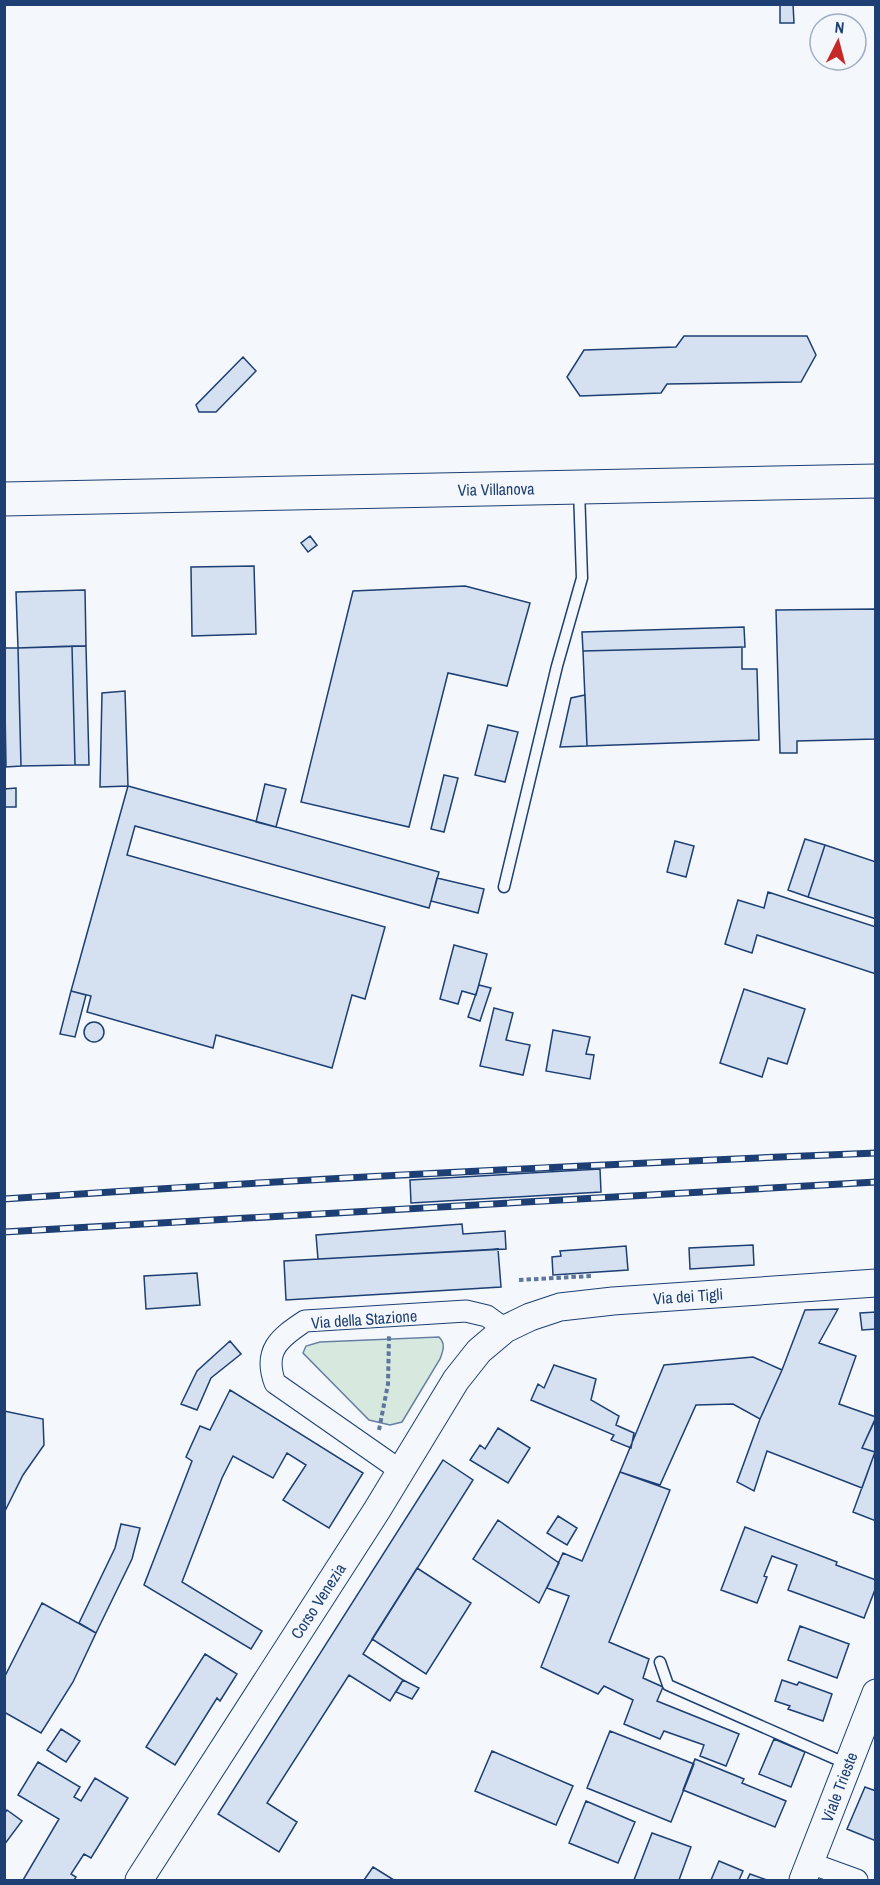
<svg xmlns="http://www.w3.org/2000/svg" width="880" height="1885" font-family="'Archivo Narrow',sans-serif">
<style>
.green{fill:#d7e8df;stroke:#687fa3;stroke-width:1.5}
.building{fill:#d5e0f0;stroke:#1d3f73;stroke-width:1.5}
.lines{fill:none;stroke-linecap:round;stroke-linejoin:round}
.service-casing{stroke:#1d3f73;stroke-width:13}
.minor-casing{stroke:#1d3f73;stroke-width:23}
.tertiary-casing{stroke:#1d3f73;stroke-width:29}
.primary-casing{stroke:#1d3f73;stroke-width:35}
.path{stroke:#5e769c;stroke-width:4;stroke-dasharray:4.5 3;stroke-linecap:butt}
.service{stroke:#f4f7fb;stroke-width:10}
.minor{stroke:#f4f7fb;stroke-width:21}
.tertiary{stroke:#f4f7fb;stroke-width:27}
.primary{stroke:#f4f7fb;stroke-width:33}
.rail-casing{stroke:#1d3f73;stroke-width:7}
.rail{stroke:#f4f7fb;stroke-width:4.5;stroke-dasharray:14;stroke-linecap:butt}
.labels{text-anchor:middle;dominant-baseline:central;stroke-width:4.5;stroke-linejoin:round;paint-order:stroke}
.street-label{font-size:16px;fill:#1d3f73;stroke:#f4f7fb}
</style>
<rect width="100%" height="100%" fill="#f4f7fb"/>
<!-- green -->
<path class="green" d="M 439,1337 C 446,1344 443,1351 440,1359 L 402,1422 L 390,1425 L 369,1420 L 303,1353 L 306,1346 L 320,1342 Z"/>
<!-- building -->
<path class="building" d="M 780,4 L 793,4 L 794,23 L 780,23 Z
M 684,336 L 807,336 L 816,355 L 801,382 L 667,384 L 661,393 L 580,396 L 567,377 L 584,350 L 676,347 Z
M 243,357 L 256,371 L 216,412 L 199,412 L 196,405 Z
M 310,536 L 317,545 L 308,552 L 301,543 Z
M 254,566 L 256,634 L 192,636 L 191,567 Z
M 465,586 L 530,603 L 507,686 L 448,673 L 409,827 L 301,802 L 353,591 Z
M 85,590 L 86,646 L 18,648 L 16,592 Z
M 876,609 L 876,739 L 797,741 L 797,753 L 780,753 L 776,610 Z
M 744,627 L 745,647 L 583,651 L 582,632 Z
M 72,646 L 75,765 L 21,766 L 18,648 Z
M 72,646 L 86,646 L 89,765 L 75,765 Z
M 742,647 L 742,669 L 757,669 L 759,740 L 587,746 L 583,651 Z
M 4,648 L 18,648 L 21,766 L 6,767 Z
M 125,691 L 128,786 L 100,787 L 102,693 Z
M 585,695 L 587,746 L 560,747 L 571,698 Z
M 488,725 L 518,732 L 505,782 L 475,775 Z
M 444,775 L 458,778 L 444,832 L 431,829 Z
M 265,784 L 286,789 L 276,827 L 256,822 Z
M 128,786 L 439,872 L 429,908 L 135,826 L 127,855 L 385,927 L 365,999 L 352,995 L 332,1068 L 216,1035 L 213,1048 L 87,1012 L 91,996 L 71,991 Z
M 16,788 L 16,807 L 4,807 L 4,789 Z
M 805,839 L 825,845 L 808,897 L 788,890 Z
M 675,841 L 694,846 L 686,877 L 667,872 Z
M 825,845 L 876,862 L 876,919 L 808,897 Z
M 437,878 L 484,889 L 478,913 L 431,901 Z
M 768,892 L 876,927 L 876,974 L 757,935 L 752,953 L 725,944 L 738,900 L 764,908 Z
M 454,945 L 487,954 L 476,995 L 462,991 L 458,1004 L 440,999 Z
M 479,985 L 491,988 L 480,1021 L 468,1017 Z
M 744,989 L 805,1009 L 787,1064 L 768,1058 L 762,1077 L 720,1063 Z
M 71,991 L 86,995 L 75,1037 L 60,1034 Z
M 494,1008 L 513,1013 L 506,1040 L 530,1045 L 523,1075 L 480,1066 Z
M84 1032a10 10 0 1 1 20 0a10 10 0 1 1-20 0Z
M 553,1030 L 590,1037 L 586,1054 L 594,1055 L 590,1079 L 546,1071 Z
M 600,1169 L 601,1192 L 411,1203 L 410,1180 Z
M 462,1224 L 463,1234 L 505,1231 L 506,1249 L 318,1259 L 316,1235 Z
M 753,1245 L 754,1265 L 690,1269 L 689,1248 Z
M 626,1246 L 628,1270 L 553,1275 L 552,1257 L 561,1256 L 560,1251 Z
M 498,1249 L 501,1287 L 286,1300 L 284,1261 Z
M 197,1273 L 200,1305 L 146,1309 L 144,1276 Z
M 838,1309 L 819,1343 L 856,1356 L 839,1404 L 876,1417 L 862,1448 L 875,1452 L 862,1488 L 767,1451 L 754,1491 L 737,1482 L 760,1419 L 782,1370 L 805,1310 Z
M 876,1312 L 876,1329 L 862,1330 L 860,1313 Z
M 230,1341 L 241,1354 L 211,1378 L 197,1410 L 181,1404 L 197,1371 Z
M 753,1357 L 782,1370 L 760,1419 L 733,1404 L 696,1405 L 660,1485 L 620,1472 L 664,1365 Z
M 554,1365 L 596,1379 L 591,1400 L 619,1416 L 616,1425 L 634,1433 L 631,1448 L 611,1440 L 614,1435 L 531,1400 L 538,1384 L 544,1388 Z
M 230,1390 L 363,1473 L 329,1528 L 283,1500 L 306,1465 L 287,1453 L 273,1478 L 233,1456 L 222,1478 L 182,1582 L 262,1631 L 251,1649 L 144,1585 L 192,1461 L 186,1457 L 200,1426 L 210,1430 Z
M 4,1411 L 43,1419 L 44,1445 L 23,1475 L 4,1513 Z
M 876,1418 L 876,1521 L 853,1512 L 875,1452 L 862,1448 Z
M 498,1428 L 530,1448 L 508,1483 L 470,1460 L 480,1445 L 485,1449 Z
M 443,1460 L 473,1480 L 363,1654 L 403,1680 L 390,1701 L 349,1675 L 267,1803 L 297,1822 L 279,1852 L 218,1814 Z
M 620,1472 L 670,1490 L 609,1642 L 649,1659 L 643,1678 L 663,1687 L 657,1701 L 739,1734 L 726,1766 L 700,1756 L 704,1745 L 664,1731 L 660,1739 L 624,1724 L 633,1700 L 604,1686 L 598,1694 L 541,1667 L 569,1596 L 547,1588 L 563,1553 L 582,1561 Z
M 558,1516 L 577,1528 L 567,1545 L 547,1533 Z
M 498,1520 L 559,1563 L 539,1603 L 473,1559 Z
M 121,1524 L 140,1528 L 132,1559 L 96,1633 L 79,1623 L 115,1548 Z
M 745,1527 L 837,1562 L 836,1565 L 876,1580 L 876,1587 L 864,1618 L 788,1590 L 797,1565 L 772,1556 L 764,1576 L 767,1577 L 757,1603 L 721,1590 Z
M 417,1568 L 471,1603 L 426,1674 L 372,1639 Z
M 42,1603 L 96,1633 L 73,1682 L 41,1733 L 4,1712 L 4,1678 Z
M 800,1626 L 849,1644 L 837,1678 L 788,1660 Z
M 205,1654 L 237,1674 L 220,1701 L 217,1698 L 175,1765 L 146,1747 Z
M 403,1680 L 419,1688 L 412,1699 L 396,1692 Z
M 782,1680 L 797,1685 L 799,1682 L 832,1694 L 823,1721 L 788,1709 L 790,1706 L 775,1701 Z
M 61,1729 L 80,1741 L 66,1762 L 47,1750 Z
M 610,1731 L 694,1764 L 671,1822 L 587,1788 Z
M 774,1739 L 805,1752 L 791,1787 L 759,1774 Z
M 492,1751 L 573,1786 L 556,1825 L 475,1791 Z
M 695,1759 L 744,1779 L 742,1783 L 786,1801 L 775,1827 L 683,1790 Z
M 38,1762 L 80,1787 L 74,1797 L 81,1801 L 95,1778 L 128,1798 L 91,1858 L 84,1854 L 71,1874 L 76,1877 L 74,1880 L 23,1880 L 59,1819 L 18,1795 Z
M 865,1787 L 876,1791 L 876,1841 L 847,1829 Z
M 586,1801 L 635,1822 L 618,1863 L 569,1843 Z
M 7,1810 L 22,1821 L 4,1845 L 4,1814 Z
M 652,1833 L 691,1847 L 679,1880 L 634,1880 Z
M 719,1861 L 743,1871 L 739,1880 L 711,1880 Z
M 373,1867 L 394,1880 L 364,1880 Z
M 750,1874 L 767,1880 L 747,1880 Z"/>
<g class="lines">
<!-- service casing -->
<g class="service-casing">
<path id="service" d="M 504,887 L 557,666 L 582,578 L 579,489
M 660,1662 L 668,1685 L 847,1764"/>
</g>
<!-- minor casing -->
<g class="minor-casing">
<path id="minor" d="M 401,1471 L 275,1383 C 263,1351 279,1338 305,1321 L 466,1311 L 487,1316 L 505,1329
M 810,1863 L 857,1880"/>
</g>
<!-- tertiary casing -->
<g class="tertiary-casing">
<path id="tertiary" d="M 139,1880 L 377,1510 L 456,1380 L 479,1351 L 505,1329 L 530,1317 L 560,1307 L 613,1301 L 876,1283
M 803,1880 L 876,1693"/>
</g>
<!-- primary casing -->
<g class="primary-casing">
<path id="primary" d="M 4,499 L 876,481"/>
</g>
<!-- path -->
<path class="path" d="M 519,1280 L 591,1276
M 379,1430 L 388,1384 L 389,1336"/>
<!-- service -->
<use href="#service" class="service"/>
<!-- minor -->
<use href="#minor" class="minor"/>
<!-- tertiary -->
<use href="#tertiary" class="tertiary"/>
<!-- primary -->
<use href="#primary" class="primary"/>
<!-- rail casing -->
<g class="rail-casing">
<path id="rail" d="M 4,1199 C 295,1179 585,1165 876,1153
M 4,1232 L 876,1182"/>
</g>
<!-- rail -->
<use href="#rail" class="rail"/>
</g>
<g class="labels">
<!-- street labels -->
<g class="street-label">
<text transform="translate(496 489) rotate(-1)">Via Villanova</text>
<text transform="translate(688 1296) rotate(-4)">Via dei Tigli</text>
<text transform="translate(364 1319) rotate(-4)">Via della Stazione</text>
<text transform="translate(318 1601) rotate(-57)">Corso Venezia</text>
<text transform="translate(839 1787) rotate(-69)">Viale Trieste</text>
</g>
</g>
<!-- border -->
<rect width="880" height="1885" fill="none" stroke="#1d3f73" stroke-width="12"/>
<!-- north arrow -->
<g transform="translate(838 42) rotate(6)"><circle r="28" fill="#f4f7fb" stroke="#9eadc5" stroke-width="1.5"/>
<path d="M0-4.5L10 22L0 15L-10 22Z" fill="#c62828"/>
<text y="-9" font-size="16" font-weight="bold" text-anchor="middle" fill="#1d3f73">N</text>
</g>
</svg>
